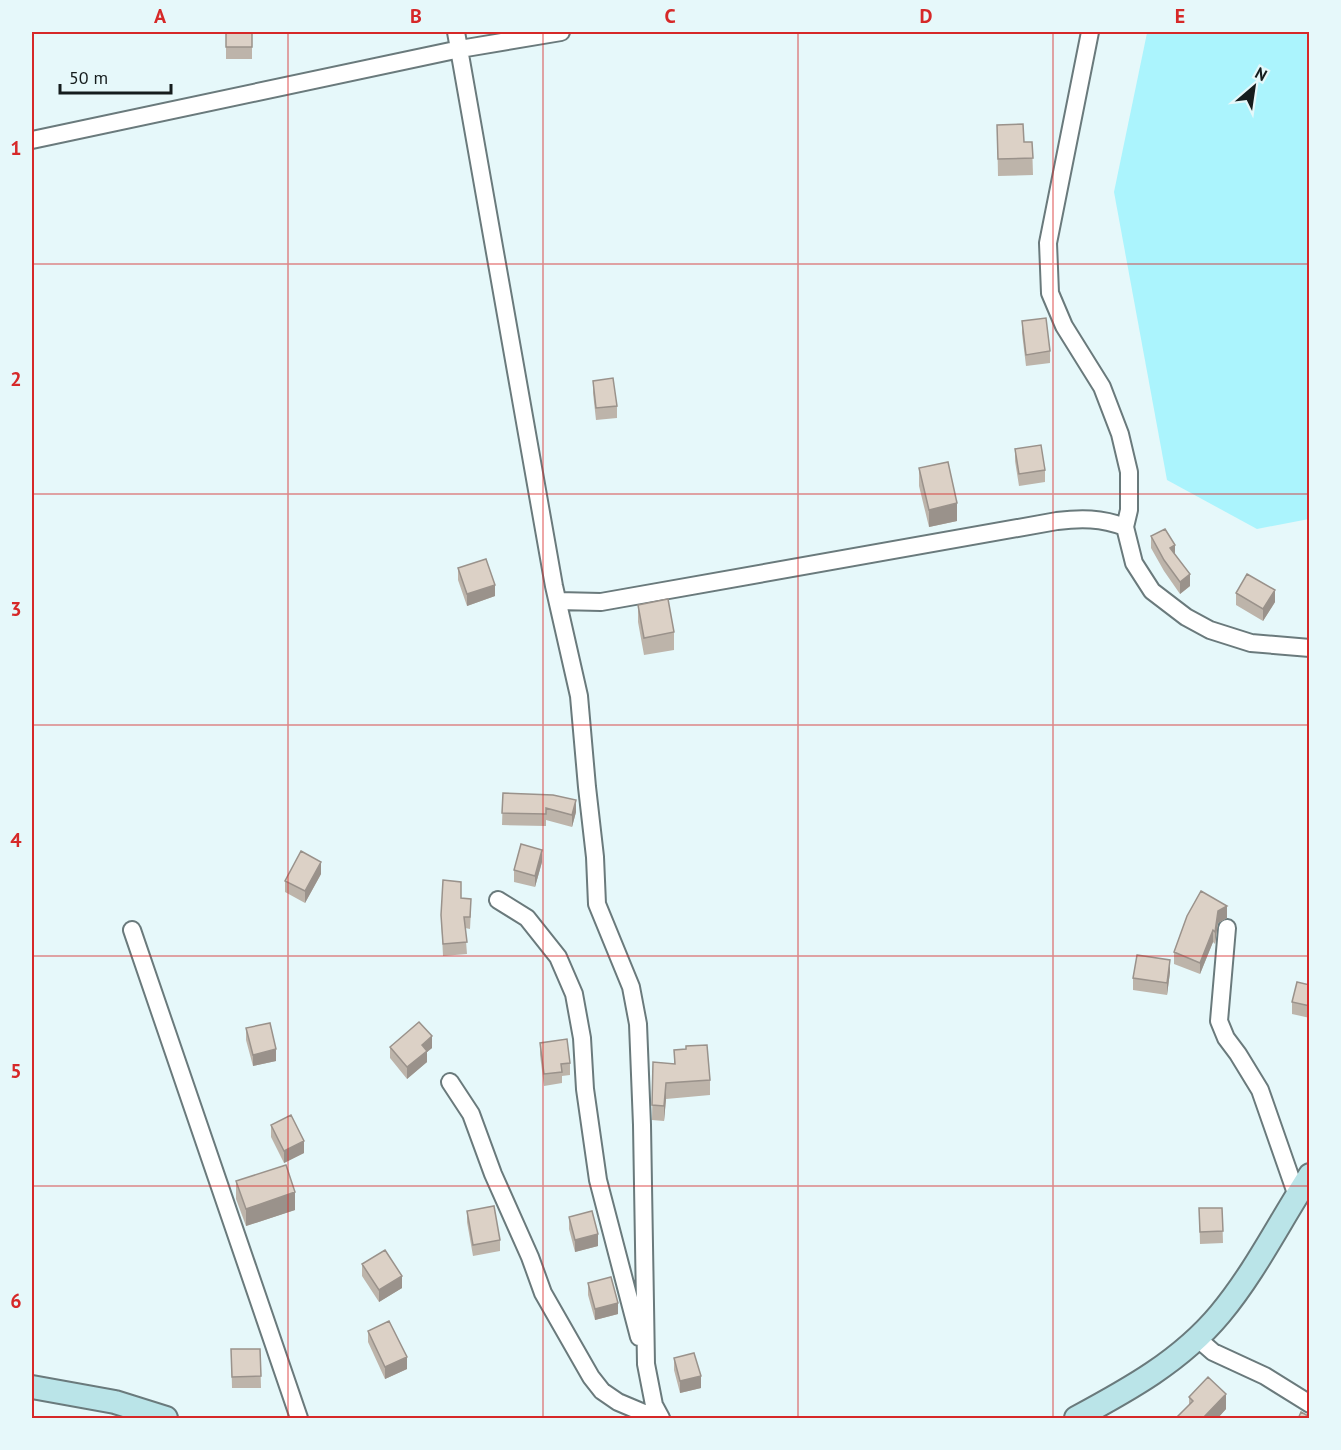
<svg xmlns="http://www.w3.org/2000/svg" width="1341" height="1450" font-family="'PT Sans',sans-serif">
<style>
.green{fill:#abf4fd}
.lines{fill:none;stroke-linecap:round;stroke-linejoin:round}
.minor-casing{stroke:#6a7a7c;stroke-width:20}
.secondary-casing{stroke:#6a7a7c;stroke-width:26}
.minor{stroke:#fff;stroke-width:16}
.secondary{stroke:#bae4e8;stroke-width:22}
.wall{fill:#bdb4aa}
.shaded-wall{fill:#9a928b}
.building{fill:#dcd1c6;stroke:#9a928b;stroke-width:1.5}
.grid{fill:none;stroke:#d62828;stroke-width:1.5;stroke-opacity:0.55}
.neatline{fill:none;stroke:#d62828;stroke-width:2}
.grid-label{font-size:20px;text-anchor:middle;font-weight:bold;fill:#d62828}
</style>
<rect width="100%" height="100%" fill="#e6f8fa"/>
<!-- green -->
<path class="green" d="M 1149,32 L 1309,32 L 1309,519 L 1257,529 L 1167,480 L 1114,192 L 1147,33 Z"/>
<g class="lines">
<!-- minor casing -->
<g class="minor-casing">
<path id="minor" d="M 456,32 L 554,586 L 579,696 L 587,787 L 595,857 L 597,904 L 631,987 L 638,1024 L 642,1125 L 646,1364 L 654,1405 L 661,1418
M 1090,32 L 1048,243 L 1050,293 L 1064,326 L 1102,387 L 1120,434 L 1129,472 L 1129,510 L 1125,527 L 1134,563 L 1152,591 L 1186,617 L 1210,630 L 1251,643 L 1310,648
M 32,140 L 460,49 L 561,32
M 558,601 L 601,602 L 1057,521 C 1081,518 1101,518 1125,527
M 498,900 L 527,918 L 558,957 L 574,994 L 582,1038 L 585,1089 L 598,1180 L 639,1337
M 1227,928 L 1219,1021 L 1226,1038 L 1238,1054 L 1260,1090 L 1297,1196
M 132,930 L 299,1418
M 450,1082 L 471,1114 L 493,1174 L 530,1257 L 543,1293 L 591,1377 L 602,1391 L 618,1402 L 656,1418
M 1197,1338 L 1213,1352 L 1265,1376 L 1310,1404"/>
</g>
<!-- secondary casing -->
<g class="secondary-casing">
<path id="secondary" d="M 32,1387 L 115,1402 L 166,1418
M 1076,1418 C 1128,1390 1181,1361 1220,1314 C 1255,1272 1280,1221 1310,1175"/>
</g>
<!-- minor -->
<use href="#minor" class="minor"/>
<!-- secondary -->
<use href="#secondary" class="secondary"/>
</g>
<!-- wall -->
<path class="wall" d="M 226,32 L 252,32 L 252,59 L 226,59 Z
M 997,125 L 1024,142 L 1032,142 L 1033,175 L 998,176 Z
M 1022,321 L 1050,351 L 1050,363 L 1026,366 L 1022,333 Z
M 593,381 L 617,406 L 617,418 L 596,420 L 593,393 Z
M 1015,449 L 1045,470 L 1045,482 L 1019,486 L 1015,461 Z
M 919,468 L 957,521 L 929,527 L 919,486 Z
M 1151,536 L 1175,554 L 1190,586 L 1180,594 L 1164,571 L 1151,548 Z
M 458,568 L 495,596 L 467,606 L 458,580 Z
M 1236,593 L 1275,602 L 1263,621 L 1236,605 Z
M 638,605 L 674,632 L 674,650 L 644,655 L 638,622 Z
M 503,793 L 576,812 L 572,827 L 546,820 L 546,826 L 502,825 Z
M 542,862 L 535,887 L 514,882 L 514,870 Z
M 321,874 L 305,903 L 285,892 L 285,881 Z
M 471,910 L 470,929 L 465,928 L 467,954 L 443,956 L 441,915 Z
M 1187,916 L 1227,918 L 1218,923 L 1215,944 L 1213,942 L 1200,974 L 1174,964 L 1174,952 Z
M 1170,972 L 1167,995 L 1133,990 L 1133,978 Z
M 1310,985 L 1310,1018 L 1292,1014 L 1292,1002 Z
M 246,1028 L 276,1061 L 253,1066 L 246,1040 Z
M 540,1043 L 570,1063 L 570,1075 L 562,1076 L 562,1083 L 544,1086 L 540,1055 Z
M 390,1047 L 432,1048 L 427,1052 L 427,1062 L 407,1079 L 390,1058 Z
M 674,1050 L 710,1080 L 710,1095 L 666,1099 L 664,1121 L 652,1120 L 653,1062 L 674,1064 Z
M 271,1125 L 304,1153 L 284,1163 L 271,1137 Z
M 236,1181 L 295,1210 L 246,1226 L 236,1199 Z
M 1199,1208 L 1222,1208 L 1223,1243 L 1200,1244 Z
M 467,1211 L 500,1240 L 500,1251 L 473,1256 L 467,1222 Z
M 569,1217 L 598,1246 L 575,1252 L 569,1229 Z
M 362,1264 L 402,1288 L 379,1302 L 362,1276 Z
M 588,1283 L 618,1314 L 595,1320 L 588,1295 Z
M 368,1331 L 407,1369 L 385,1379 L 368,1342 Z
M 231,1349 L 260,1349 L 261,1388 L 232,1388 Z
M 674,1358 L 701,1388 L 680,1393 L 674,1370 Z
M 1189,1397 L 1226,1409 L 1217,1419 L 1175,1419 L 1189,1405 Z"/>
<!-- shaded-wall -->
<path class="shaded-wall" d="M 957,503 L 957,521 L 929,527 L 929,510 Z
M 1175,545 L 1175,557 L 1170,548 Z
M 1190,574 L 1190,586 L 1180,594 L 1180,582 Z
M 495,585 L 495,596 L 467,606 L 467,594 Z
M 1275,590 L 1275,602 L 1263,621 L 1263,609 Z
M 576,800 L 576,812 L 572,827 L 572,815 Z
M 542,850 L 542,862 L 535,887 L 535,876 Z
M 321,862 L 321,874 L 305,903 L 305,891 Z
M 1227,906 L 1227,918 L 1218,923 L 1215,944 L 1215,932 L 1218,911 Z
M 1213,930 L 1213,942 L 1200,974 L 1200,963 Z
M 1170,960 L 1170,972 L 1167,995 L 1167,983 Z
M 432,1036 L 432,1048 L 427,1052 L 427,1062 L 407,1079 L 407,1067 L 422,1045 Z
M 276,1049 L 276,1061 L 253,1066 L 253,1055 Z
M 666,1083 L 666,1099 L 664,1121 L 664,1106 Z
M 304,1141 L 304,1153 L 284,1163 L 284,1151 Z
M 295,1192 L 295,1210 L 246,1226 L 246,1209 Z
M 598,1234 L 598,1246 L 575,1252 L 575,1240 Z
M 402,1276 L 402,1288 L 379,1302 L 379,1290 Z
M 618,1303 L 618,1314 L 595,1320 L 595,1309 Z
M 407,1357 L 407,1369 L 385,1379 L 385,1367 Z
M 701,1376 L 701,1388 L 680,1393 L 680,1381 Z
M 1226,1394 L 1226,1409 L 1217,1419 L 1202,1419 Z"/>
<!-- building -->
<path class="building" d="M 226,32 L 252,32 L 252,47 L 226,47 Z
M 1023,124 L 1024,142 L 1032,142 L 1033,158 L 998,159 L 997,125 Z
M 1046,318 L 1050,351 L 1026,355 L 1022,321 Z
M 613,378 L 617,406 L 596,408 L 593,381 Z
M 1041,445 L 1045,470 L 1019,474 L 1015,449 Z
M 948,462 L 957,503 L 929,510 L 919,468 Z
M 1165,529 L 1175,545 L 1170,548 L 1190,574 L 1180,582 L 1164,560 L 1151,536 Z
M 486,559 L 495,585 L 467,594 L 458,568 Z
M 1247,574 L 1275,590 L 1263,609 L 1236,593 Z
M 668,599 L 674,632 L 644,638 L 638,605 Z
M 503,793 L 553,795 L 576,800 L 572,815 L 546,808 L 546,814 L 502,813 Z
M 521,844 L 542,850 L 535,876 L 514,870 Z
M 301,851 L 321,862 L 305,891 L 285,881 Z
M 443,880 L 461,882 L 461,898 L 471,899 L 470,917 L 464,917 L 467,942 L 443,944 L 441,915 Z
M 1201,891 L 1227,906 L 1218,911 L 1215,932 L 1213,930 L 1200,963 L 1174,952 L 1187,916 Z
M 1137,955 L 1170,960 L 1167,983 L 1133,978 Z
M 1297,982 L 1310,985 L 1310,1006 L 1292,1002 Z
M 419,1022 L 432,1036 L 422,1045 L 427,1051 L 407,1067 L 390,1047 Z
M 270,1023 L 276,1049 L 253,1055 L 246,1028 Z
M 567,1039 L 570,1063 L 561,1064 L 562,1072 L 544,1074 L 540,1043 Z
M 707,1045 L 710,1080 L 666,1083 L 664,1106 L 652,1105 L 653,1062 L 675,1064 L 674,1050 L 686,1049 L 686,1046 Z
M 291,1115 L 304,1141 L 284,1151 L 271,1125 Z
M 286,1165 L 295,1192 L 246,1209 L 236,1181 Z
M 494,1206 L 500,1240 L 473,1245 L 467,1211 Z
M 1199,1208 L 1222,1208 L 1223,1231 L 1200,1232 Z
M 592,1211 L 598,1234 L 575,1240 L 569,1217 Z
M 385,1250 L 402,1276 L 379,1290 L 362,1264 Z
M 611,1277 L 618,1303 L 595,1309 L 588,1283 Z
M 389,1321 L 407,1357 L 385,1367 L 368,1331 Z
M 231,1349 L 260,1349 L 261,1376 L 232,1377 Z
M 694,1353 L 701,1376 L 680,1381 L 674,1358 Z
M 1208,1377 L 1226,1394 L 1202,1419 L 1175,1419 L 1193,1401 L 1189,1397 Z
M 1301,1412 L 1310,1417 L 1310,1419 L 1298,1419 Z"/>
<!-- grid -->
<path class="grid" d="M 288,32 L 288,1418M 543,32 L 543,1418M 798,32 L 798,1418M 1053,32 L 1053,1418M 32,264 L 1310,264M 32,494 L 1310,494M 32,725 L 1310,725M 32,956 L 1310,956M 32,1186 L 1310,1186"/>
<!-- border -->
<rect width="1341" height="1450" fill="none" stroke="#e6f8fa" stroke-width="66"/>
<!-- north arrow -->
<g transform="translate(1254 87) rotate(29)" stroke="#e6f8fa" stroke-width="4.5" paint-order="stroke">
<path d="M0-4.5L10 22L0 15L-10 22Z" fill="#151c1d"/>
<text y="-9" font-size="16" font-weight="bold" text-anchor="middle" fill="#151c1d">N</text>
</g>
<!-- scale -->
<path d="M60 84v9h111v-9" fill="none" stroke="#151c1d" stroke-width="3"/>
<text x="69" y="84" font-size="18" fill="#151c1d" stroke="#e6f8fa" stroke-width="4.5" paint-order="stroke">50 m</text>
<rect x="33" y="33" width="1275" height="1384" class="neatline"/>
<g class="grid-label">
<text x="160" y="23">A</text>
<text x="416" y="23">B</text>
<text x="670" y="23">C</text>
<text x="926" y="23">D</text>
<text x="1180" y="23">E</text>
<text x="16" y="155">1</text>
<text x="16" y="386">2</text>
<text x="16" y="616">3</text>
<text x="16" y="847">4</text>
<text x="16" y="1078">5</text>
<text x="16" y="1308">6</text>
</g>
</svg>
